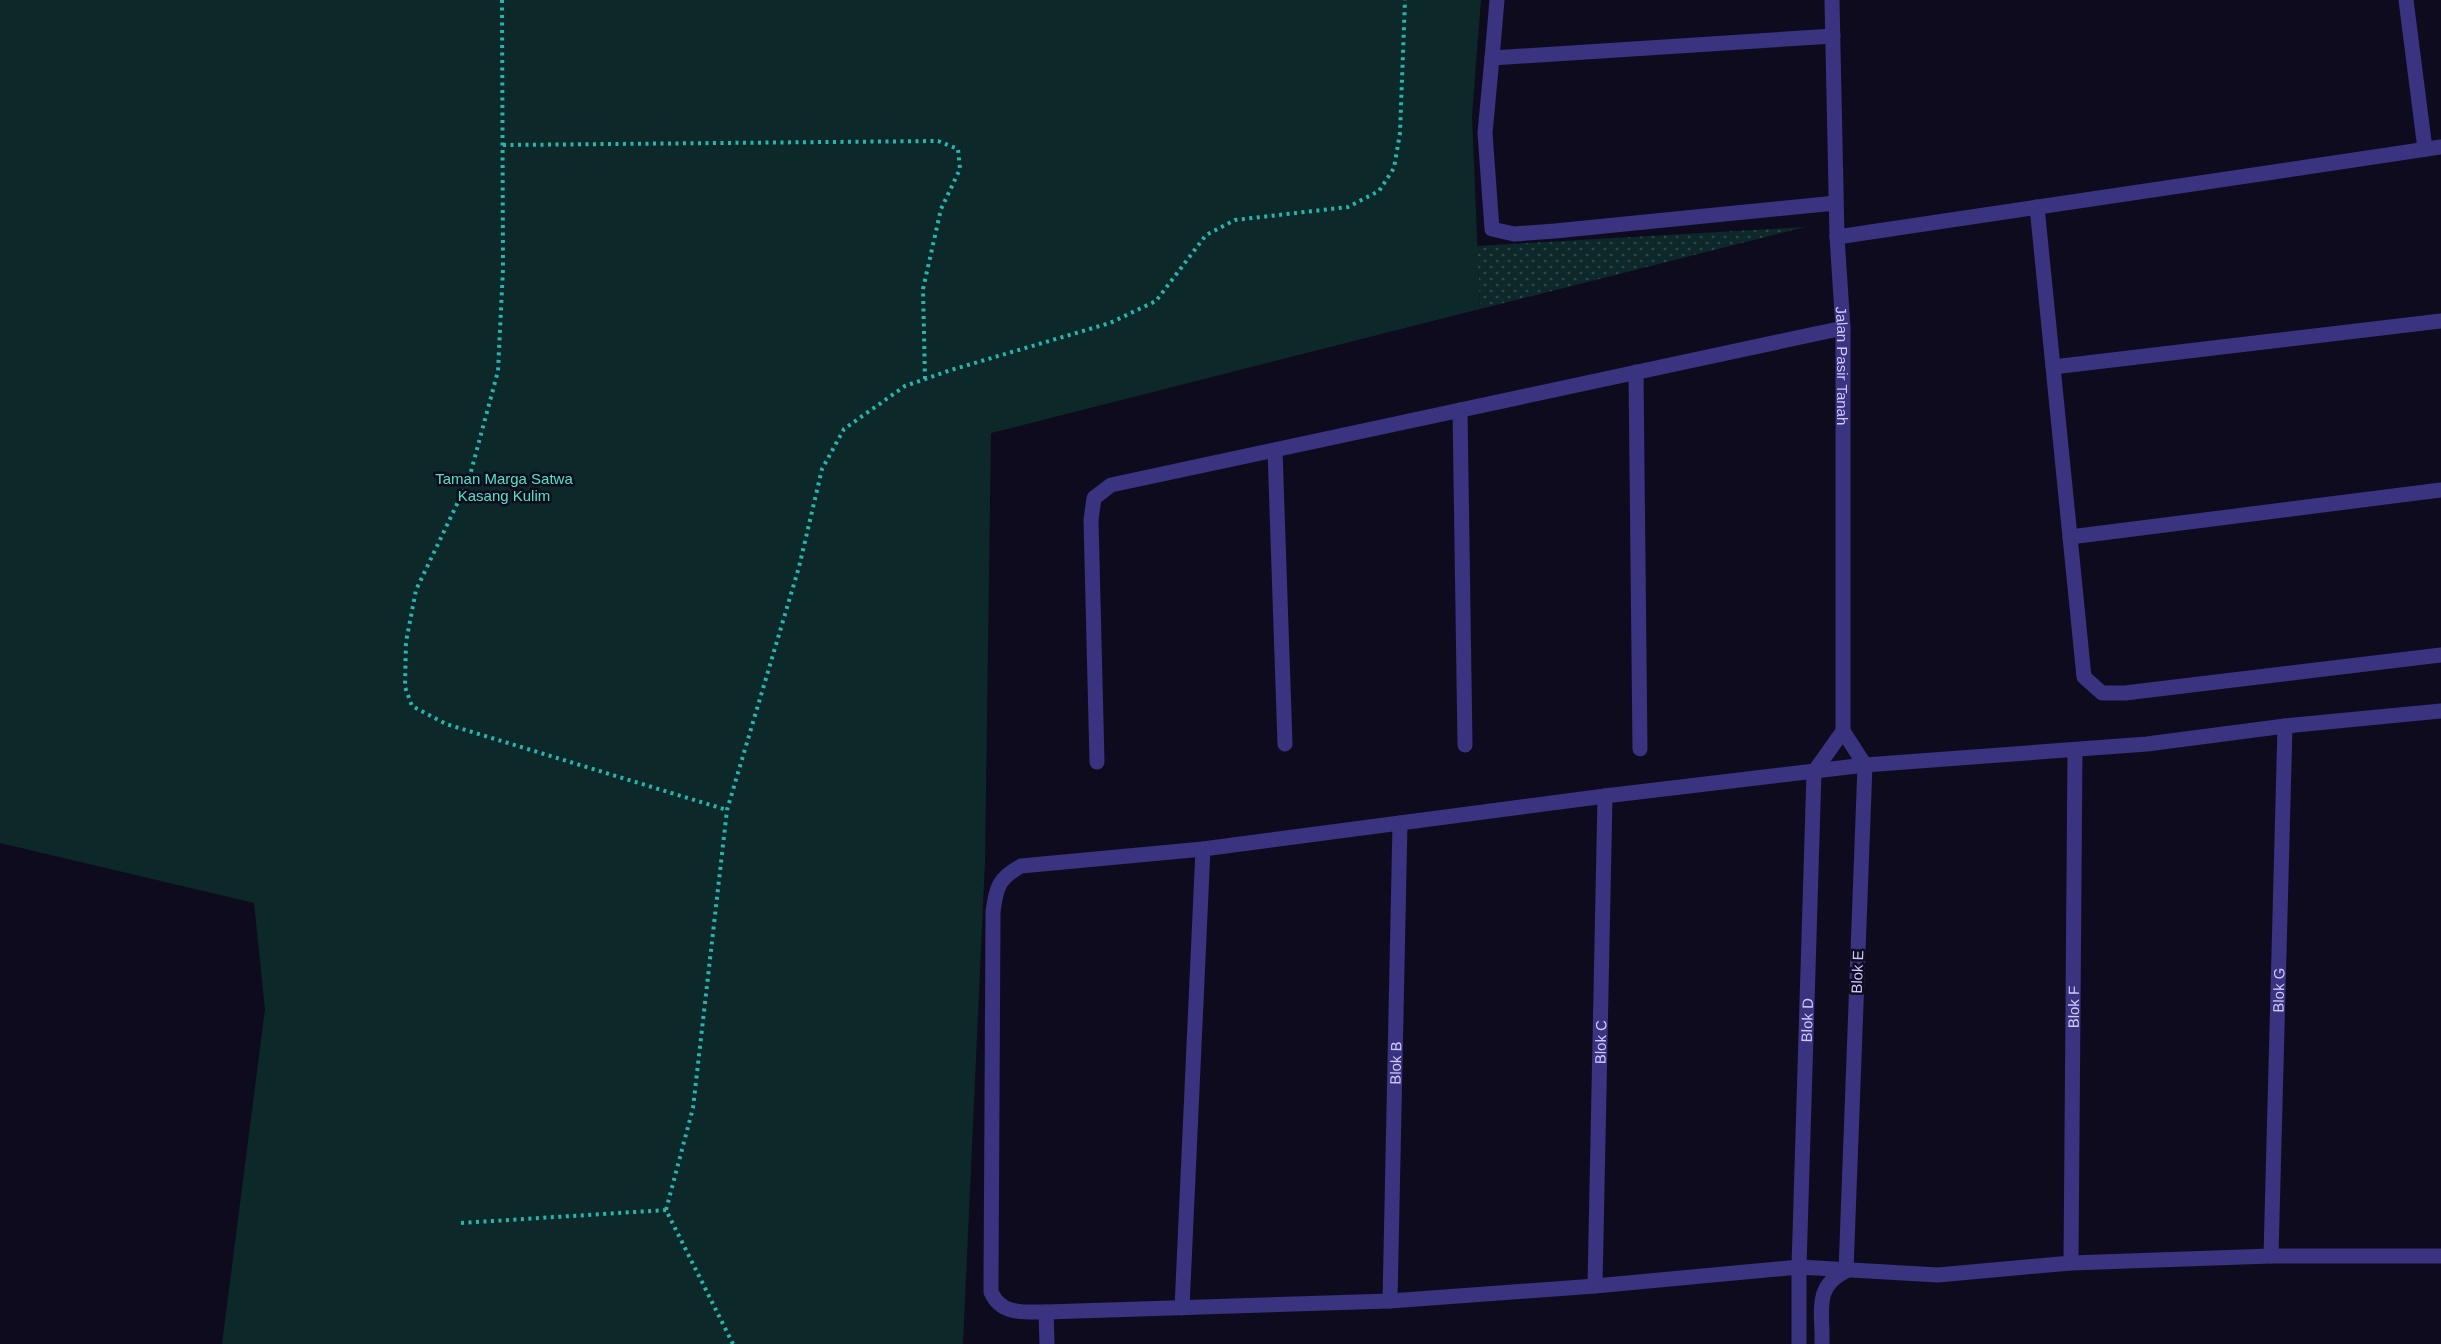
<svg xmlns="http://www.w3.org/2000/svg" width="2441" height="1344" font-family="Arial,sans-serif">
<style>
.grass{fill:url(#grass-dots)}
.green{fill:#0d2828}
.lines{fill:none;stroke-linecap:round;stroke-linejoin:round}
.path{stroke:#26b5b1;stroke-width:4;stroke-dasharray:3 4.5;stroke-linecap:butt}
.street{stroke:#393380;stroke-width:15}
.labels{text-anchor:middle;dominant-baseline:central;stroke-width:5;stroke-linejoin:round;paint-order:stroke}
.street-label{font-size:15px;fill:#d0c8ff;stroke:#0f0b1e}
.park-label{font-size:15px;fill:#4ee5c5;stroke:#0f0b1e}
</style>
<defs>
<pattern id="grass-dots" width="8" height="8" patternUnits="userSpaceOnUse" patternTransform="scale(1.5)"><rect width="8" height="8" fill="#0d2828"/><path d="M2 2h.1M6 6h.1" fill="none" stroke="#2f4648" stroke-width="1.8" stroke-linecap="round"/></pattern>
</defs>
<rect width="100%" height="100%" fill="#0f0b1e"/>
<!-- grass -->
<path class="grass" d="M 1805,227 L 1480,309 L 1477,246 Z"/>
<!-- green -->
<path class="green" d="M 0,0 L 1481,0 L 1472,116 L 1480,309 L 991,433 L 985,861 L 963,1344 L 222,1344 L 265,1009 L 254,903 L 0,843 Z"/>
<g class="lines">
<!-- path -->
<path class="path" d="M 502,0 L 503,269 L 498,371 L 469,479 L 416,590 L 406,642 L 405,687 L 412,706 L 446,724 L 727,810
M 503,145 L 938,141 L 958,149 L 960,169 L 941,209 L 923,289 L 925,379
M 461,1223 L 666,1210
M 733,1344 L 666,1210 L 693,1108 L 727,810 L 799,567 L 822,469 L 844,429 L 905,386 L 951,370 L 1110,323 L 1156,301 L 1206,235 L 1235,220 L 1348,207 L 1379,191 L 1394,168 L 1400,133 L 1405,0"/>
<!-- street -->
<g class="street">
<path id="s1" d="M 1832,0 L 1837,237 L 1843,328 L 1843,731"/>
<path d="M 2406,0 L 2425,149"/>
<path d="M 1833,36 L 1492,58 L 1485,133 L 1492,229 L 1514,234 L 1555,231 L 1836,203"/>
<path d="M 1492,58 L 1497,0"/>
<path d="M 2037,207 L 2084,677 L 2102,693 L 2125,693 L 2441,655"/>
<path d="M 1837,237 L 2441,147"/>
<path d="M 2053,367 L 2441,321"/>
<path d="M 1636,372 L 1640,749"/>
<path d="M 1460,410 L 1465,745"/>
<path d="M 1275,450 L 1285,744"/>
<path d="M 2070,537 L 2441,490"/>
<path d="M 2441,711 L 2285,726 L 2147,744 L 1865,765 L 1605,796 L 1203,849 L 1021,866 C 999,878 996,887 993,912 L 991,1292 C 1001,1315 1023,1312 1046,1312 L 1390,1301 L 1595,1286 L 1799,1267 L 1938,1275 L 2071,1263 L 2271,1256 L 2441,1256"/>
<path d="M 1097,762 L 1091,520 L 1094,498 L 1111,485 L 1843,328"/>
<path id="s2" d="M 2271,1256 L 2285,726"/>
<path id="s3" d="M 2071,1263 L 2075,750"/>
<path id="s4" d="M 1595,1286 L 1605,796"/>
<path id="s5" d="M 1390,1301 L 1400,823"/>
<path d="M 1182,1308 L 1203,849"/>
<path d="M 1046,1312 L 1047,1344"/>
<path id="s6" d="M 1799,1344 L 1799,1267 L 1814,772 L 1843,731 L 1865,765 L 1846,1271 C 1813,1287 1823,1311 1822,1344"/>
</g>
</g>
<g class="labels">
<!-- street labels -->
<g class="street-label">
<text stroke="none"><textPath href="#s1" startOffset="366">Jalan Pasir Tanah</textPath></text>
<text transform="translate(1857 972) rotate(-88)">Blok E</text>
<text stroke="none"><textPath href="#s2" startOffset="266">Blok G</textPath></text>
<text stroke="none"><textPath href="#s3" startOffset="256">Blok F</textPath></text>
<text stroke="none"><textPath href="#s6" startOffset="324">Blok D</textPath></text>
<text stroke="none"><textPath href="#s4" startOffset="244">Blok C</textPath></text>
<text stroke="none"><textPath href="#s5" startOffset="238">Blok B</textPath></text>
</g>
<!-- park labels -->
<g class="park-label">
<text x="504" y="478">Taman Marga Satwa<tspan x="504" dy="17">Kasang Kulim</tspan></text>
</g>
</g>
</svg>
